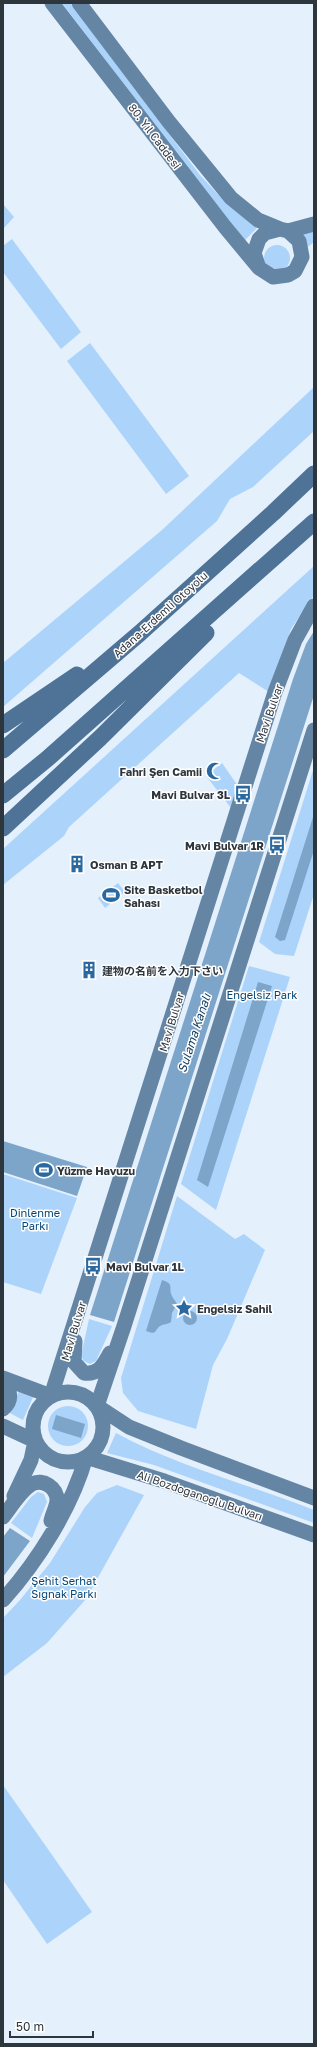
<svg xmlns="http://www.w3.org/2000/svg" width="317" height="2047" font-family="'Golos Text','Noto Sans SC','Noto Sans JP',sans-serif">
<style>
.green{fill:#acd3fa}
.water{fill:#7da5ca}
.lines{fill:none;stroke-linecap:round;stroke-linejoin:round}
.major{stroke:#6585a4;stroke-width:15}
.highway{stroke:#4e7397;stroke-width:17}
.labels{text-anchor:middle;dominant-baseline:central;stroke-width:3;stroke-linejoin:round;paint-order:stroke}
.street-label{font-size:11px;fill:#2d353d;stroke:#fff}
.poi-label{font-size:11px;font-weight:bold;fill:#2d353d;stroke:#fff;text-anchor:start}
.park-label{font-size:11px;fill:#034575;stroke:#fff}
.water-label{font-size:12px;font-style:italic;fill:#0d3a5e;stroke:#fff}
</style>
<rect width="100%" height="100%" fill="#e4f0fc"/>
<!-- green -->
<path class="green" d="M 62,3 L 70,3 L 200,175 L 226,203 L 257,228 L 245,240 L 196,179 Z
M 3,204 L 14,217 L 3,229 Z
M 314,229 L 314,242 L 305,249 L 298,234 Z
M 12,239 L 81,332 L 61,349 L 3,272 L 3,246 Z
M264 258a13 13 0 1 1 26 0a13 13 0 1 1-26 0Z
M 90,343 L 189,476 L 166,494 L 67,361 Z
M 314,387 L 314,431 L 253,487 L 230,499 L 217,521 L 3,707 L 3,663 L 162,530 Z
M 314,566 L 314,595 L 291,629 L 269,692 L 239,673 L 69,827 L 64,836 L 3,885 L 3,849 Z
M 222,763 L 238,786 L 231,808 L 206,776 Z
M 314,767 L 314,894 L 294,956 L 275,954 L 259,942 Z
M 118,883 L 125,892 L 105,908 L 98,898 Z
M 249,966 L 290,977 L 216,1210 L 181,1184 Z
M 3,1174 L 77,1198 L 41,1294 L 3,1282 Z
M 177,1196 L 235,1239 L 244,1234 L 265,1250 L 227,1339 L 213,1365 L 196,1429 L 138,1411 L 123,1393 L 121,1378 Z
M 89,1319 L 112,1326 L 96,1361 L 90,1364 L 84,1361 L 81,1356 Z
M 19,1390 L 34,1395 L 23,1420 L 8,1412 L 16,1400 Z
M48 1426a20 20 0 1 1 40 0a20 20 0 1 1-40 0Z
M 116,1433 C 179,1467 248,1484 314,1510 L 314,1523 L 154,1465 L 107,1453 Z
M 117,1485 L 144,1495 L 86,1599 L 47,1643 L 3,1677 L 3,1618 L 20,1600 L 50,1563 L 85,1507 L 97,1493 Z
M 38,1492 L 44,1494 L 47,1502 L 32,1538 L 11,1523 L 31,1497 Z
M 3,1785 L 92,1912 L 47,1944 L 3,1880 Z"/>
<!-- water -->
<path class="water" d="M 314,631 L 314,695 L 114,1322 L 90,1315 L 293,679 L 306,644 Z
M 314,814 L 314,850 L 285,940 L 280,941 L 275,937 Z
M 258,982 L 272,986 L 208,1187 L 197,1180 Z
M 3,1141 L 87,1167 L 77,1196 L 3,1172 Z
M 162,1280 C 175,1284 168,1288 172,1296 C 173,1299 176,1301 177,1304 L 172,1313 L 171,1322 C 168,1324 165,1324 162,1325 C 153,1329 159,1336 146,1331 Z
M183 1318a7 7 0 1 1 14 0a7 7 0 1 1-14 0Z
M 56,1415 L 85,1424 L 81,1438 L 52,1429 Z
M 10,1528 L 30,1541 L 3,1577 L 3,1537 Z"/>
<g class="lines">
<!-- major -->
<path class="major" d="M 52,3 L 225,227 L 259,268 L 273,277 L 288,275 L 295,271 L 302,257 L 299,241 L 288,231 L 280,229 L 265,233 L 259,239 L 254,253 L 259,268
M 79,3 L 169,122 L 231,198 L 258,220 L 280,229
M 288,231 L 314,224
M 75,1341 L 74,1362 L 84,1373 C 99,1375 103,1365 110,1353
M 3,1378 L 51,1396
M 3,1383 C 12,1391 12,1401 3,1409
M33 1427a35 35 0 1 1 70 0a35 35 0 1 1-70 0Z
M 51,1396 L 275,692 L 295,640 L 314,606
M 97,1406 L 124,1326 L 314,730
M 97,1406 L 129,1427 L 181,1448 L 314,1498
M 3,1426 L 35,1441
M 86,1457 L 164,1481 L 314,1535
M 14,1496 L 31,1460 L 35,1441
M 3,1517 C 11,1507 21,1490 32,1484 C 43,1478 57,1488 57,1500 C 57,1506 52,1515 51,1521
M 3,1600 C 38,1561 72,1507 86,1457"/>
<!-- highway -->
<path class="highway" d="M 3,725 L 77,675
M 3,750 L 140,633 L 273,513 L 314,474
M 3,795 L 47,759 L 314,522
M 3,828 L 100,738 L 206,633"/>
</g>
<!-- icons -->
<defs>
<g id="mosque-bare" transform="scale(1.38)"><path d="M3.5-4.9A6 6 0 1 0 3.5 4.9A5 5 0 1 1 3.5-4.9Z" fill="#2a69a0" stroke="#fff" stroke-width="2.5" paint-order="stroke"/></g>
<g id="bus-bare" transform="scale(1.38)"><path d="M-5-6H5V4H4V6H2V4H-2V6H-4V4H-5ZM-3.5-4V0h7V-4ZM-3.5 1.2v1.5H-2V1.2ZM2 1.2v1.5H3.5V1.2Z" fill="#2a69a0" stroke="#fff" stroke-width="2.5" paint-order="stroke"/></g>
<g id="building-bare" transform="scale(1.38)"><path d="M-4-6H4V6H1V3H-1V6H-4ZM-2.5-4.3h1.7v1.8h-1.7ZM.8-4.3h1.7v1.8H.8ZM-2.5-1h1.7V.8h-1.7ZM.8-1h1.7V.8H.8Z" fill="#2a69a0" stroke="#fff" stroke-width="2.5" paint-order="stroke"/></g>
<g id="stadium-bare" transform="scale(1.38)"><path d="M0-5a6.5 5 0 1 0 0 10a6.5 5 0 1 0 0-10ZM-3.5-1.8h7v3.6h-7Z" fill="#2a69a0" stroke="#fff" stroke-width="2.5" paint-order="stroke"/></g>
<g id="sight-bare" transform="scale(1.38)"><path d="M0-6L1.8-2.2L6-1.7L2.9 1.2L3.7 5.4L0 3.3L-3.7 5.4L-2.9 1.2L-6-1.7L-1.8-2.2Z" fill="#2a69a0" stroke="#fff" stroke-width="2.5" paint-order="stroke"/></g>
</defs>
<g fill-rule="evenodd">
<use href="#mosque-bare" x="215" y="771"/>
<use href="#bus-bare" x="243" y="794"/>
<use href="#bus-bare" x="277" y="845"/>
<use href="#building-bare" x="77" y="864"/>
<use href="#stadium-bare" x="111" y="895"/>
<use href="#building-bare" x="89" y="970"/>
<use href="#stadium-bare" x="44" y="1170"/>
<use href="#bus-bare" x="93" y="1266"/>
<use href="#sight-bare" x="184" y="1308"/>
</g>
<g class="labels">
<!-- street labels -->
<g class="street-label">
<text transform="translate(155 136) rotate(53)">80. Yıl Caddesi</text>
<text transform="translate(160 614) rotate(-42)">Adana-Erdemli Otoyolu</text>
<text transform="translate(269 713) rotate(-71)">Mavi Bulvar</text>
<text transform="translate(171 1022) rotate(-73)">Mavi Bulvar</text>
<text transform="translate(73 1331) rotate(-73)">Mavi Bulvar</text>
<text transform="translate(200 1495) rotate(19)">Ali Bozdoğanoğlu Bulvarı</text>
</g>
<!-- poi labels -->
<g class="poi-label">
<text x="202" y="771" text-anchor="end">Fahri Şen Camii</text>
<text x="230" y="794" text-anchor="end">Mavi Bulvar 3L</text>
<text x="264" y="845" text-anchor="end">Mavi Bulvar 1R</text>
<text x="90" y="864">Osman B APT</text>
<text x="124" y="889">Site Basketbol<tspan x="124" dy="13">Sahası</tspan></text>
<text x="102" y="970">建物の名前を入力下さい</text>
<text x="57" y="1170">Yüzme Havuzu</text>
<text x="106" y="1266">Mavi Bulvar 1L</text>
<text x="197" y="1308">Engelsiz Sahil</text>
</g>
<!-- park labels -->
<g class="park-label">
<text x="262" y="994">Engelsiz Park</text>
<text x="35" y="1212">Dinlenme<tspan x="35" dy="13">Parkı</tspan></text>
<text x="64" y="1580">Şehit Serhat<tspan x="64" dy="13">Sığnak Parkı</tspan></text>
</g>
<!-- water labels -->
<g class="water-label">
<text transform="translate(194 1033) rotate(-72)">Sulama Kanalı</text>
</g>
</g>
<!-- border -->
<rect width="317" height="2047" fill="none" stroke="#2d353d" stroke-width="8"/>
<!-- scale -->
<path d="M10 2031v6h83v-6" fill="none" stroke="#2d353d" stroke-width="2"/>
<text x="16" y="2031" font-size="12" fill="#2d353d" stroke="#ffffff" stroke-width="3" paint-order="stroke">50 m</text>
</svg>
